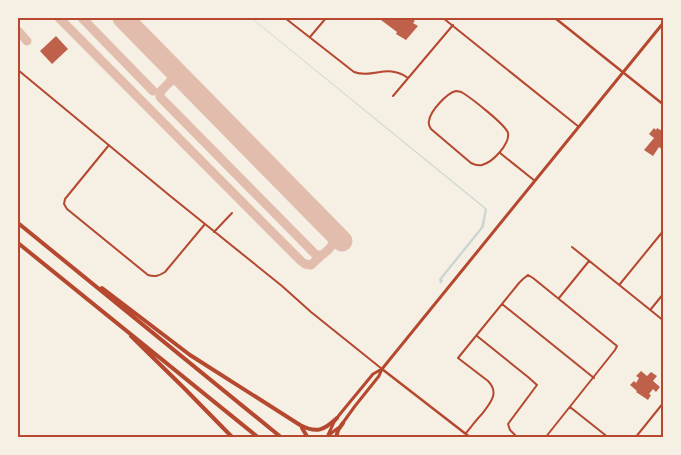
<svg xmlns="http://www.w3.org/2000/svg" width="681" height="455" font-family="'Noto Sans',sans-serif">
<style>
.water{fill:#c9d6d2}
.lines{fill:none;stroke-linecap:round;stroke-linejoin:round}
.taxiway{stroke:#e2bdae;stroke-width:9}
.runway{stroke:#e2bdae;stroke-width:21}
.building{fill:#bf614a}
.minor{stroke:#b5482f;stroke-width:2}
.tertiary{stroke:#b5482f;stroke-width:2.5}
.primary{stroke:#b5482f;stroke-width:3}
.motorway{stroke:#b5482f;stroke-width:4}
.neatline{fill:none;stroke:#b5482f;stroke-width:2}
</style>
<rect width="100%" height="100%" fill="#f6efe4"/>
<!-- water -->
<path class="water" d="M 251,18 L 252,18 L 487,209 L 484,227 L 442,279 L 443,281 L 440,284 L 439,279 L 481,227 L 485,209 Z"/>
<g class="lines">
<!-- taxiway -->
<path class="taxiway" d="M 59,18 L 301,261 L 305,264 L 311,265 L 323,254
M 82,18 L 153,91
M 18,31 L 27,41
M 170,66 C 174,71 174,76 170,81
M 185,81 C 174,75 168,84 160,92 L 160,97 L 316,255 L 322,255 C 330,249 336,243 334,232"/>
<!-- runway -->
<path class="runway" d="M 123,18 L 342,241"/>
</g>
<!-- building -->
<path class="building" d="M 383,18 L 410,18 L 415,21 L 413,23 L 418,26 L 406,40 L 396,34 L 397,32 L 381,20 Z
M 56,36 L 68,49 L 52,64 L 40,51 Z
M 654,128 L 656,130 L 657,128 L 664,132 L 664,151 L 659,147 L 653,156 L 644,150 L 654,138 L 649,134 Z
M 641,371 L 647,376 L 651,372 L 657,376 L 653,381 L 660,387 L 656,392 L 653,389 L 649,394 L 651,395 L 648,400 L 636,392 L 637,391 L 630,385 L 634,381 L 636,383 L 639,378 L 636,376 Z"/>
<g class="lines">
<!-- minor -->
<path class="minor" d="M 285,18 L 354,72 C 374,79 387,63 408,78
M 443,18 L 579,127
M 310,37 L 326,18
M 18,70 L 169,195 L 282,286 L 311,312 L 382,369
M 456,91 C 460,92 460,91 463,93 C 471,98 506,125 508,133 C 510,144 493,162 482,165 C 478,166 475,165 471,163 L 431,129 C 429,126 428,124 429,121 C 430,111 447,93 456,91 Z
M 393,96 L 453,25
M 109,145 L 65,199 L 64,204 L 67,209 L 148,275 C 155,277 159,276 165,272 L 205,224
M 500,153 L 535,181
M 214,232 L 232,213
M 572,247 L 664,321
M 528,275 L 533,278 L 617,346 L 615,350 L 545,438
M 620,284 L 664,230
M 559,298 L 589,261
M 502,304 L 594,378
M 651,309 L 664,293
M 477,336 L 528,377 L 537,385 L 508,424 L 510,430 L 518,438
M 570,407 L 609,438
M 466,433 C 471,427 476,420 482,414 C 490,403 500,393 488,381 L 458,358 L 519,283 L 523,279 L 528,275
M 635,438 L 664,402"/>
<!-- tertiary -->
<path class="tertiary" d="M 555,18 L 664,105
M 382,369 L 471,438"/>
<!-- primary -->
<path class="primary" d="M 342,424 L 355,406 L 379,376 L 382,369 L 664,22
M 328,435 L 334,422 L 340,414 L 373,374 L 382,369
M 325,438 L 338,428"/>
<!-- motorway -->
<path class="motorway" d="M 18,223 L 282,438
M 18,243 L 259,438
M 102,288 L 190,355 L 300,425 C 317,434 324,430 337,418
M 131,336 L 184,388 L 233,438
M 302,428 L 308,438
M 336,438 L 338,430 L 343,423"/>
</g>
<!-- border -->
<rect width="681" height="455" fill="none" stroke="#f6efe4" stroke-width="38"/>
<rect x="19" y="19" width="643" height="417" class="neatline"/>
</svg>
